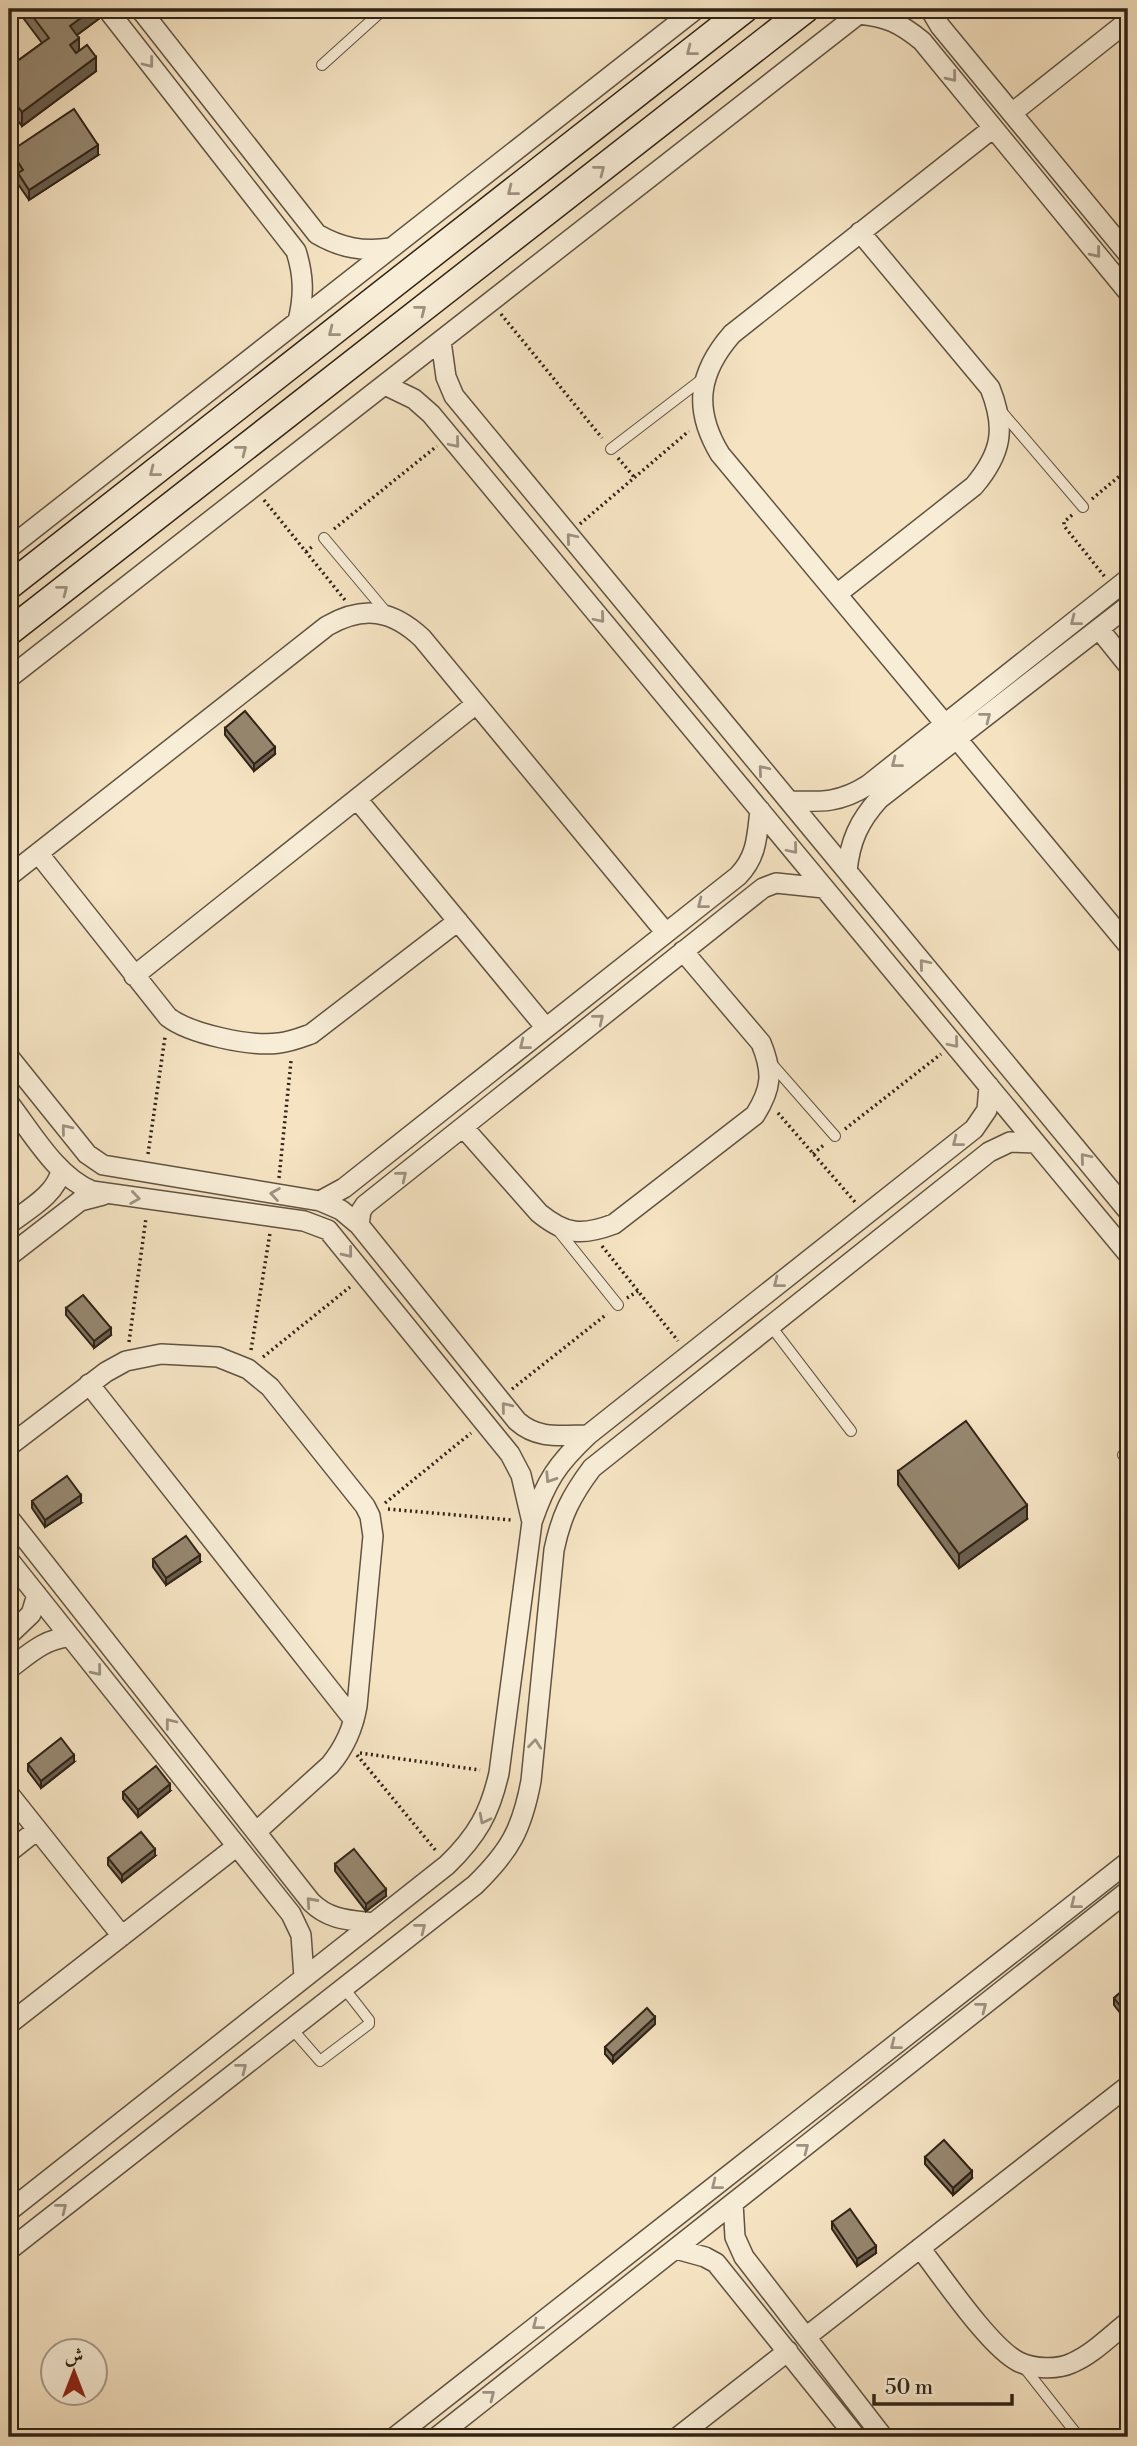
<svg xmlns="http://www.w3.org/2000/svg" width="1137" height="2446" font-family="'Libre Bodoni',Amiri,serif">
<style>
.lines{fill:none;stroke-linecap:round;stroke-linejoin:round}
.lane-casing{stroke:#615342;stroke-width:12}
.street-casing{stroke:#615342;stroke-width:22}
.secondary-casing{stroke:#302317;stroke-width:29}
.path{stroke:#302317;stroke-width:3.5;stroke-dasharray:2 3.5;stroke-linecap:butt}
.lane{stroke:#f8edd7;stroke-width:10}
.street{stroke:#f8edd7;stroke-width:19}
.secondary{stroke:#f8edd7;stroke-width:26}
.wall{fill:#817460;stroke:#302317;stroke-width:2}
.shaded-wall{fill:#695e4e;stroke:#302317;stroke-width:2}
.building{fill:#968770;stroke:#302317;stroke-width:2}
.oneway{stroke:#9e9281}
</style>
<rect width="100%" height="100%" fill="#f5e3c2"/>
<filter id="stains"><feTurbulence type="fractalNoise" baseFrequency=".00286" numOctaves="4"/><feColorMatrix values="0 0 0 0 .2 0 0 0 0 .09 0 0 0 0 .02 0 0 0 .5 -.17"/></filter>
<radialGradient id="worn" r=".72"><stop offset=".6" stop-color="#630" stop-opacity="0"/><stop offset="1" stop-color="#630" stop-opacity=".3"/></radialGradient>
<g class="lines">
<!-- lane casing -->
<g class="lane-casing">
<path id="lane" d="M 322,65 L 384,9
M 1001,411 L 1083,507
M 611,449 L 705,377
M 324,538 L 386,612
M 771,1063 L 835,1136
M 557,1229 L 618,1305
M 770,1325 L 851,1431
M 1123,1455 L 1128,1451
M 292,2029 L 320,2061 L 369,2024 L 369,2020 L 344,1988
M 1023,2366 L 1079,2437"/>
</g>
<!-- street casing -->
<g class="street-casing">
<path id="street" d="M 107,9 L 296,251 C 304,276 304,296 298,321
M 140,9 L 317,234 C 341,248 363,252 391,248
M 930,9 L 940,26 L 1128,254
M 859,14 C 887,17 900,23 922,41 L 1128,292
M 1012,113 L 1128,21
M 441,341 L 446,377 L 454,396 L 1128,1211
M 385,385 L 414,399 L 431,414 L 1128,1254
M 9,548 L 696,9
M 837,594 L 974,486 C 1002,453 1006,428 990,388 L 860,232
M 1099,629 L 1128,665
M 9,678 L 865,9
M 945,724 L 720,454 C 693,409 698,373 732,334 L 993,128
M 957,739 L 1128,945
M 357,799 L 546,1028
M 789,801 C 821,802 840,803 868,785 L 1128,579
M 38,853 L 168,1017 C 190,1034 251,1047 279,1043 C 290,1042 300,1038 311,1034 L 458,921
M 847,871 C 850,841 859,821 879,799 L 1128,606
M 9,876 L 327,626 C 364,605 392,610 422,638 L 666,933
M 134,976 L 476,704
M 9,1057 L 87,1154 L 103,1165 L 320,1201 L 341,1210 L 359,1225 L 517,1421 C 538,1440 562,1435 588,1435
M 9,1103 C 32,1133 57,1177 92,1191 L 304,1221 L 328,1230 L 510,1454 L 521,1475 L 532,1522
M 463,1127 L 539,1213 C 566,1235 582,1236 614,1224 L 755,1115 C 772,1088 773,1072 761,1043 L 683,951
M 320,1201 L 344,1188 L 738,876 C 757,857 757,836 760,810
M 9,1224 C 27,1210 57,1194 61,1170
M 359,1225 L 361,1211 L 365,1205 L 763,888 L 776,883 L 824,888
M 9,1256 L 80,1201 L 103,1195
M 89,1384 L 354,1720
M 9,1446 L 106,1372 L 126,1361 L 161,1354 L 218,1357 L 248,1369 L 270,1387 L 365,1506 L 370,1516 L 373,1536 L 357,1706 C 353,1729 345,1747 330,1765 L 256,1832
M 9,1518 L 311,1902 C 329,1920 349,1920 373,1923
M 9,1560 L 291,1914 L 301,1935 L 304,1977
M 9,1635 L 31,1614 L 37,1595
M 9,1669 C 28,1655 45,1638 70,1637
M 9,1794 L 122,1936
M 9,1852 L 37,1830
M 9,2024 L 237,1846
M 733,2203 L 735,2237 L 744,2257 L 883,2437
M 9,2211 L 447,1865 C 477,1836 490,1813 499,1773 L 532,1522 C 546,1481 557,1464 588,1435 L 974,1129 L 987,1110 L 989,1086
M 920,2248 C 942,2276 990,2348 1019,2362 C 1034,2369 1057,2370 1072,2363 C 1093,2354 1110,2336 1128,2322
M 676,2249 L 705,2257 L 716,2263 L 856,2437
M 9,2250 L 475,1885 C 510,1851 522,1829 531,1781 L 554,1550 C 561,1516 571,1496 592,1468 L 989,1152 L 1010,1142 L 1036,1143
M 806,2337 L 1128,2086
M 395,2437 L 1128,1862
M 437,2437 L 1128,1891
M 678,2437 L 788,2351"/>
</g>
<!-- secondary casing -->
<g class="secondary-casing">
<path id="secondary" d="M 9,586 L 745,9
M 9,632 L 806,9"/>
</g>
<!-- path -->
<path class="path" d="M 501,314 L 602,438
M 618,458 L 635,478
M 1092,499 L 1128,469
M 264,500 L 345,600
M 1072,515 L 1064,522 L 1064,526 L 1105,577
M 580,524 L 689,431
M 334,529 L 437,446
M 306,552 L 314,545
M 778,1113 L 855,1202
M 845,1129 L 941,1054
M 148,1154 L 165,1037
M 813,1154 L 825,1144
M 279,1178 L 291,1061
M 602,1246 L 678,1341
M 627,1298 L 638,1291
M 129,1342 L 146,1218
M 251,1350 L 270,1233
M 263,1357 L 350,1287
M 512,1389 L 607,1314
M 385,1503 L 471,1433
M 388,1509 L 512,1520
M 360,1753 L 480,1770
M 357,1755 L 437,1852"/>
<!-- lane -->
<use href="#lane" class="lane"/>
<!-- street -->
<use href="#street" class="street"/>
<!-- secondary -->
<use href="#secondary" class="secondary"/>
</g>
<!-- wall -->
<path class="wall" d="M 24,9 L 112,9 L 77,35 L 79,51 L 96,71 L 22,126 L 9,109 L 9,52 L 16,62 L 42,43 L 24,19 Z
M 11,151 L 98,155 L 29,200 L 18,184 L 18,173 L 11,161 Z
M 225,728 L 275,754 L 254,771 L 225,735 Z
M 66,1308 L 111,1335 L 94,1348 L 66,1315 Z
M 898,1471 L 1027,1519 L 959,1568 L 898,1485 Z
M 32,1501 L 81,1503 L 45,1527 L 32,1508 Z
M 153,1559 L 200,1562 L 166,1585 L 153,1567 Z
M 74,1762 L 41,1788 L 28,1771 L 28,1764 Z
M 170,1791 L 138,1817 L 123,1799 L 123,1792 Z
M 155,1856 L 122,1882 L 108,1865 L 108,1858 Z
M 335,1864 L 386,1896 L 366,1911 L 335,1871 Z
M 1128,1986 L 1128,2023 L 1114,2005 L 1114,1998 Z
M 655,2024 L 613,2063 L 605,2054 L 605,2047 Z
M 925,2157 L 972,2178 L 953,2195 L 925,2164 Z
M 832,2222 L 876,2253 L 857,2266 L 832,2229 Z"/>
<!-- shaded-wall -->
<path class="shaded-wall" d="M 93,9 L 112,9 L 70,40 L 70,26 Z
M 79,38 L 79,52 L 70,59 L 70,45 Z
M 96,57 L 96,71 L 22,126 L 22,112 Z
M 11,74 L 11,88 L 9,90 L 9,76 Z
M 98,145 L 98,155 L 29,200 L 29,190 Z
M 275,747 L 275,754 L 254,771 L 254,764 Z
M 111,1328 L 111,1335 L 94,1348 L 94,1341 Z
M 81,1495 L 81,1503 L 45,1527 L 45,1520 Z
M 1027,1505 L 1027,1519 L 959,1568 L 959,1554 Z
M 200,1555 L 200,1562 L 166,1585 L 166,1578 Z
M 74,1755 L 74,1762 L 41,1788 L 41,1781 Z
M 170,1784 L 170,1791 L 138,1817 L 138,1810 Z
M 155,1849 L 155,1856 L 122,1882 L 122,1875 Z
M 386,1889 L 386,1896 L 366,1911 L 366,1904 Z
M 655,2017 L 655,2024 L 613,2063 L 613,2056 Z
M 972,2171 L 972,2178 L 953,2195 L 953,2188 Z
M 876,2246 L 876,2253 L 857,2266 L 857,2259 Z"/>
<!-- building -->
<path class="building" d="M 27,9 L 93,9 L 70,26 L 79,38 L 70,45 L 76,53 L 87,45 L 96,57 L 22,112 L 9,95 L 9,89 L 18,83 L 11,74 L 9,76 L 9,52 L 16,62 L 49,38 Z
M 74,109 L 98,145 L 29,190 L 18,173 L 23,170 L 11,151 Z
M 245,711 L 275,747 L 254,764 L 225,728 Z
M 83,1295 L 111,1328 L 94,1341 L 66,1308 Z
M 966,1421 L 1027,1505 L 959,1554 L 898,1471 Z
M 67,1476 L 81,1495 L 45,1520 L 32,1501 Z
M 186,1536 L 200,1555 L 166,1578 L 153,1559 Z
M 61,1738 L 74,1755 L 41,1781 L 28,1764 Z
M 156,1766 L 170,1784 L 138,1810 L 123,1792 Z
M 141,1832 L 155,1849 L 122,1875 L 108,1858 Z
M 354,1849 L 386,1889 L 366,1904 L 335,1864 Z
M 1128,1986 L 1128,2016 L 1114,1998 Z
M 647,2008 L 655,2017 L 613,2056 L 605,2047 Z
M 944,2140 L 972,2171 L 953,2188 L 925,2157 Z
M 850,2209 L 876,2246 L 857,2259 L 832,2222 Z"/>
<!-- one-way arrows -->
<defs><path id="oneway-chevron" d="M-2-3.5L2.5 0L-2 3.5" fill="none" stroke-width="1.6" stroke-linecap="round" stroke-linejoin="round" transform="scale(1.75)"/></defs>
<g class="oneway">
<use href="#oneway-chevron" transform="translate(691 51) rotate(142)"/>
<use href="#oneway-chevron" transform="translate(149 63) rotate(52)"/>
<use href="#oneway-chevron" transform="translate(952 77) rotate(51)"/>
<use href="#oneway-chevron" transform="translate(600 170) rotate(-38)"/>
<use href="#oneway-chevron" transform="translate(512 191) rotate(142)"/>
<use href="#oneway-chevron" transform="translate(1096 253) rotate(51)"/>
<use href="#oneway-chevron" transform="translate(421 310) rotate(-38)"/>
<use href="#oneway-chevron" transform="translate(333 332) rotate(142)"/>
<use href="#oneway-chevron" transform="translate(455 443) rotate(50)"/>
<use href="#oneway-chevron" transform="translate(242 450) rotate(-38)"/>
<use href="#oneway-chevron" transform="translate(154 472) rotate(142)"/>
<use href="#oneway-chevron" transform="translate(571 538) rotate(-130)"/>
<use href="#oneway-chevron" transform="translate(63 590) rotate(-38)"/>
<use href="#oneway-chevron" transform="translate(600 618) rotate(50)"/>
<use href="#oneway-chevron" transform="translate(1075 621) rotate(142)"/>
<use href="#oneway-chevron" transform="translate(986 717) rotate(-38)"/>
<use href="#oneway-chevron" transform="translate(896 763) rotate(142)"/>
<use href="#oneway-chevron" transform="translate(763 770) rotate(-130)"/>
<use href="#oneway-chevron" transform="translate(793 849) rotate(50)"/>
<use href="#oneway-chevron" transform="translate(702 904) rotate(142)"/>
<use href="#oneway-chevron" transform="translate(924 964) rotate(-130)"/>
<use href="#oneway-chevron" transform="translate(599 1019) rotate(-39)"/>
<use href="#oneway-chevron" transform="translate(954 1043) rotate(50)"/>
<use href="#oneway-chevron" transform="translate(524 1045) rotate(142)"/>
<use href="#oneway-chevron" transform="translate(66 1129) rotate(-129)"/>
<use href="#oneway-chevron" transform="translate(957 1142) rotate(142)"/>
<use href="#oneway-chevron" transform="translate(1085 1158) rotate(-130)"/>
<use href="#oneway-chevron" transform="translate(402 1176) rotate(-39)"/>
<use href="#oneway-chevron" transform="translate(275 1194) rotate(-171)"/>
<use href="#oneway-chevron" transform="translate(135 1198) rotate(8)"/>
<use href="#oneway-chevron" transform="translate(348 1253) rotate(51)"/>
<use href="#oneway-chevron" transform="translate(778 1283) rotate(142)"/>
<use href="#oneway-chevron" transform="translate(506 1407) rotate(-129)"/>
<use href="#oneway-chevron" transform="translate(550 1478) rotate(123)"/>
<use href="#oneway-chevron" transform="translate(97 1671) rotate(51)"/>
<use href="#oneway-chevron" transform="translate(170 1723) rotate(-128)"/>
<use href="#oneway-chevron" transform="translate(535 1744) rotate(-84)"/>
<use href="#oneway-chevron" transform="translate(484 1819) rotate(117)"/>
<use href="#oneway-chevron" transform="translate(311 1902) rotate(-132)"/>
<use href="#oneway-chevron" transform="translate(1075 1904) rotate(142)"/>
<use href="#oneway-chevron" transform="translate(421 1928) rotate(-38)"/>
<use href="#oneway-chevron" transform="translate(982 2007) rotate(-38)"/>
<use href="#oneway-chevron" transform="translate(895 2045) rotate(142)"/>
<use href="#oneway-chevron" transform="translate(242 2068) rotate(-38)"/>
<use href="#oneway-chevron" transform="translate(804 2148) rotate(-38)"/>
<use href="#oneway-chevron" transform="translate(716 2185) rotate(142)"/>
<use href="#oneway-chevron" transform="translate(62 2208) rotate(-38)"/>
<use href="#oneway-chevron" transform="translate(537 2325) rotate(142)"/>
<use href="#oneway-chevron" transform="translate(490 2395) rotate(-38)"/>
</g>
<!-- margin -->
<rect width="1137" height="2446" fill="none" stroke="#f5e3c2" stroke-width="35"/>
<rect x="10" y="10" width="1116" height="2425" fill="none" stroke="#302317" stroke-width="3.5"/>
<rect x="18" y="18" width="1102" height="2411" fill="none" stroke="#302317" stroke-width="2"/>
<!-- north arrow -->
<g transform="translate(74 2372)"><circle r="33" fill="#f8edd7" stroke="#a89c8a" stroke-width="2"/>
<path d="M0-5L12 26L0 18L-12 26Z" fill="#8f2418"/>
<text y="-10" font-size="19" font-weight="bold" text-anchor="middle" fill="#302317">ش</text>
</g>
<!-- scale -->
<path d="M874 2394v10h138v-10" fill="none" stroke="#302317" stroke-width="3.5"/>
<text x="885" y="2394" font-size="21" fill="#302317" stroke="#f8edd7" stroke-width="5" paint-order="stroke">50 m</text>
<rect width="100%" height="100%" filter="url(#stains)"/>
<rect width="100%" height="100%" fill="url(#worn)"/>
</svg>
